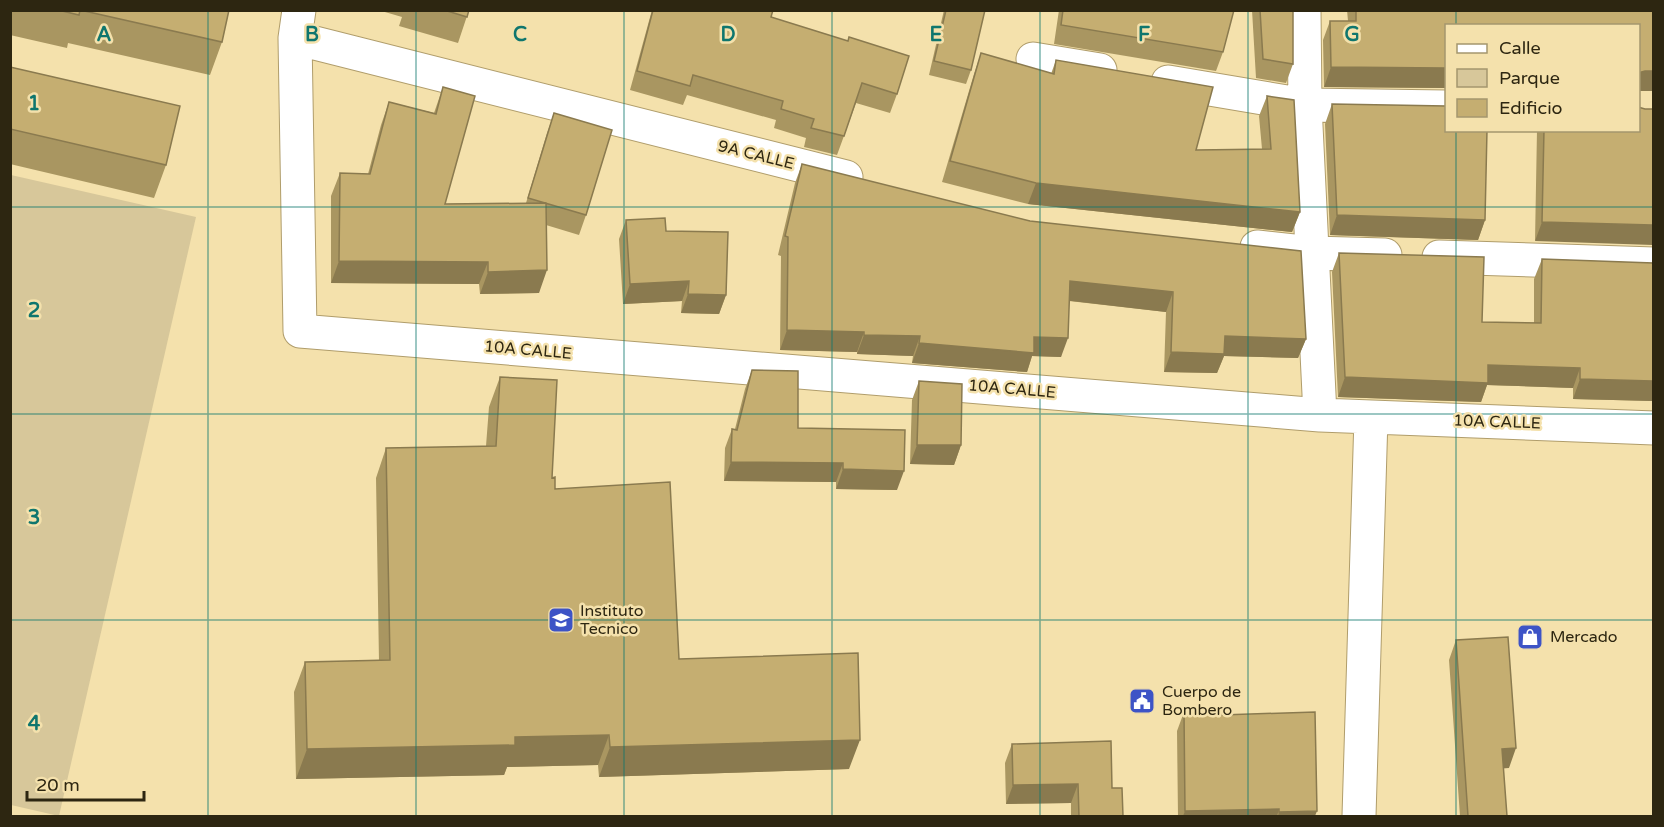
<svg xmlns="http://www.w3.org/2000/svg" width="1664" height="827" font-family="'Varela Round',sans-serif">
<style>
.green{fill:#d7c79a}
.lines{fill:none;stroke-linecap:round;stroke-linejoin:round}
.street-casing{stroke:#b09d6b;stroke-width:35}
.street{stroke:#fff;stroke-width:33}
.wall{fill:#a99661}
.shaded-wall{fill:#8a7a4f}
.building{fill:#c5ae71;stroke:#8a7a4f;stroke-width:1.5}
.grid{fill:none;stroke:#0f766e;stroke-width:1.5;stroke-opacity:0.55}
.labels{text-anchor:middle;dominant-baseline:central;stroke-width:5;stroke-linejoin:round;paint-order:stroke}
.street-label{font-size:16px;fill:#2d2611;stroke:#f4e1ac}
.poi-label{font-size:16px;fill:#2d2611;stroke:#f4e1ac;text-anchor:start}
.grid-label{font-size:20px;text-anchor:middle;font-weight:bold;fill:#0f766e;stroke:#f4e1ac;stroke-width:5;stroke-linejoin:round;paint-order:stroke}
</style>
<rect width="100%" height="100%" fill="#f4e1ac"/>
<!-- green -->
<path class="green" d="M 11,175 L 196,217 L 59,816 L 11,805 Z"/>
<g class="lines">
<!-- street casing -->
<g class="street-casing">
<path id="street" d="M 299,10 L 295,38 L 300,331 L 1320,415 L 1654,428
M 1304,10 L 1305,105 L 1320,415
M 295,38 L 846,177
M 1033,59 L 1100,70
M 1168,82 L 1305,105 L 1446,107
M 1257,247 L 1312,253 L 1385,255
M 1439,257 L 1654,264
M 1359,816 L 1371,417"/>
</g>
<!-- street -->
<use href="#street" class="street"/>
</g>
<!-- wall -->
<path class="wall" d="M 10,10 L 229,10 L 222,42 L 210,75 L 68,43 L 67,48 L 10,35 Z
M 378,10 L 469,10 L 458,43 L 399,26 L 402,17 Z
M 652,10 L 773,10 L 771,17 L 897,94 L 890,113 L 856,103 L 837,155 L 804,147 L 806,138 L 774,128 L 776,120 L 687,95 L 683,105 L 630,90 Z
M 944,10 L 985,10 L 971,70 L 966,84 L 929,75 Z
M 1059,10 L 1234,10 L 1223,52 L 1216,71 L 1054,44 Z
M 1252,10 L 1293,10 L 1293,64 L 1286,83 L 1256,78 Z
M 1347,10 L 1653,10 L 1653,91 L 1638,91 L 1446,26 L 1446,88 L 1324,87 L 1323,40 L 1330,21 L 1348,21 Z
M 981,53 L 1051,74 L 1056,60 L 1196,150 L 1262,149 L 1259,116 L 1267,96 L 1300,212 L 1292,232 L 1028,204 L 942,182 L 974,74 Z
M 10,67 L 166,165 L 154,198 L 10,164 Z
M 443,87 L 445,204 L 526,203 L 547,133 L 554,113 L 586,215 L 579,235 L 546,225 L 539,293 L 480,294 L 479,284 L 331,283 L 331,196 L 340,173 L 368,174 L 381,125 L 389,102 L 434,113 Z
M 1332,104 L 1485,220 L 1478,240 L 1330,235 L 1325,124 Z
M 1537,130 L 1638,130 L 1535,241 Z
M 802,164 L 1306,339 L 1298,358 L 1224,356 L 1217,373 L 1164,372 L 1166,312 L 1069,301 L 1061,357 L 1032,356 L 1027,372 L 912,363 L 913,356 L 857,354 L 857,352 L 780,350 L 781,256 L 778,255 L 795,183 Z
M 626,220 L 666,231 L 726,295 L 719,314 L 681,313 L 682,301 L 623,304 L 619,239 Z
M 1339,253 L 1482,322 L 1534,323 L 1534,279 L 1542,259 L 1653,263 L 1653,401 L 1573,399 L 1573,388 L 1487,385 L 1481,402 L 1338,397 L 1332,272 Z
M 752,370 L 798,428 L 897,490 L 836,489 L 836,482 L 724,481 L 725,448 L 732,429 L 735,429 L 745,389 Z
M 500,377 L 552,478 L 555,489 L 679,659 L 849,769 L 599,777 L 598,765 L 507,767 L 504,775 L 296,779 L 294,692 L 305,662 L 379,661 L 376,478 L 386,448 L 486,446 L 489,407 Z
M 919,381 L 961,445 L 954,465 L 910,464 L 912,400 Z
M 1456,640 L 1509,768 L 1503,768 L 1507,816 L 1460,816 L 1449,660 Z
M 1184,712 L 1221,715 L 1315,816 L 1178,816 L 1177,731 Z
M 1012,744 L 1112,788 L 1123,816 L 1071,816 L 1071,803 L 1006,804 L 1005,763 Z"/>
<!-- shaded-wall -->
<path class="shaded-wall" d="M 1331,67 L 1446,68 L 1446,88 L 1324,87 Z
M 1645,71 L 1653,71 L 1653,91 L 1638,91 L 1638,73 Z
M 1036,183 L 1300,212 L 1292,232 L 1028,204 Z
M 1337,215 L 1485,220 L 1478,240 L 1330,235 Z
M 1542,222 L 1653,225 L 1653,245 L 1535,241 Z
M 339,261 L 488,262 L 479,284 L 331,283 Z
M 547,270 L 539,293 L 480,294 L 488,272 Z
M 689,281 L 682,301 L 623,304 L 630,284 Z
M 1070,281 L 1173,292 L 1166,312 L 1063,300 Z
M 688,294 L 726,295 L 719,314 L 681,313 Z
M 787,330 L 864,332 L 857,352 L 780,350 Z
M 864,335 L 920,336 L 913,356 L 857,354 Z
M 1225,336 L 1306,339 L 1298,358 L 1224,356 L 1217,373 L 1164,372 L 1171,352 Z
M 1034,337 L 1068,338 L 1061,357 L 1032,356 L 1027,372 L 912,363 L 919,343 Z
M 1488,365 L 1580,368 L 1573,388 L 1487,385 L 1481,402 L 1338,397 L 1345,377 Z
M 1580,379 L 1653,381 L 1653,401 L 1573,399 Z
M 917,445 L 961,445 L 954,465 L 910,464 Z
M 731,462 L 843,463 L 836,482 L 724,481 Z
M 843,469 L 904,471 L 897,490 L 836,489 Z
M 609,735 L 598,765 L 507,767 L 504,775 L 296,779 L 307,749 L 515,737 Z
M 860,740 L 849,769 L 599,777 L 610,747 Z
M 1516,748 L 1509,768 L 1495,769 L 1502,749 Z
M 1078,784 L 1071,803 L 1006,804 L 1013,785 Z
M 1279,809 L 1277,816 L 1183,816 L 1185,811 Z
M 1317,811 L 1315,816 L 1278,816 L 1279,812 Z"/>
<!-- building -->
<path class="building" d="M 58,10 L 80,10 L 79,15 Z
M 80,10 L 229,10 L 222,42 Z
M 444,10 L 469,10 L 467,17 Z
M 653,10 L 773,10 L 771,17 L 848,41 L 849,37 L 909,56 L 897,94 L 862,83 L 844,136 L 811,128 L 814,119 L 781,109 L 783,101 L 693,75 L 690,86 L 637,71 Z
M 946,10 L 985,10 L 971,70 L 934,61 Z
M 1063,10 L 1234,10 L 1223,52 L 1061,25 Z
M 1260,10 L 1293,10 L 1293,64 L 1263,59 Z
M 1356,10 L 1653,10 L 1653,71 L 1645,71 L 1638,73 L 1638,26 L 1446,26 L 1446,68 L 1331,67 L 1330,21 L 1356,21 Z
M 981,53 L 1054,74 L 1056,60 L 1213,87 L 1196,150 L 1271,149 L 1267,96 L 1294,100 L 1300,212 L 1036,183 L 950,161 Z
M 10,67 L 180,106 L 166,165 L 10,129 Z
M 443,87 L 475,96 L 445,204 L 546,203 L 547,270 L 488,272 L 488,262 L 339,261 L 340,173 L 370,174 L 389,102 L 436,114 Z
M 1332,104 L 1446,106 L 1446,130 L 1487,130 L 1485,220 L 1337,215 Z
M 1638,107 L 1645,109 L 1653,109 L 1653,225 L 1542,222 L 1544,130 L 1638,130 Z
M 554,113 L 612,130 L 586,215 L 528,198 Z
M 802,164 L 1030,221 L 1301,251 L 1306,339 L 1225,336 L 1224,354 L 1171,352 L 1173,292 L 1070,281 L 1068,338 L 1034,337 L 1034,353 L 919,343 L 920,336 L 864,335 L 864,332 L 787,330 L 788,237 L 785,236 Z
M 665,218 L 666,231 L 728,232 L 726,295 L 688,294 L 689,281 L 630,284 L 626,220 Z
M 1339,253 L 1484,257 L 1482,322 L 1541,323 L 1542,259 L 1653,263 L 1653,381 L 1580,379 L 1580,368 L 1488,365 L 1488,383 L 1345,377 Z
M 752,370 L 798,371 L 798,428 L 905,430 L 904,471 L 843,469 L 843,463 L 731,462 L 732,429 L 737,430 Z
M 500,377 L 557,380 L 552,478 L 555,477 L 555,489 L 670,482 L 679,659 L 858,653 L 860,740 L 610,747 L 609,735 L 515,737 L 515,745 L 307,749 L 305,662 L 390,660 L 386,448 L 496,446 Z
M 919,381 L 962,384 L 961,445 L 917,445 Z
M 1508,637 L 1516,748 L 1502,749 L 1507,816 L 1468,816 L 1456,640 Z
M 1221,711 L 1221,715 L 1315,712 L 1317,811 L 1279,812 L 1279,809 L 1185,811 L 1184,712 Z
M 1111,741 L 1112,788 L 1122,788 L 1123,816 L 1079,816 L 1078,784 L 1013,785 L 1012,744 Z"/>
<!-- grid -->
<path class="grid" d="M 208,10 L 208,816M 416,10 L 416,816M 624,10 L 624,816M 832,10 L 832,816M 1040,10 L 1040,816M 1248,10 L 1248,816M 1456,10 L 1456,26M 1456,130 L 1456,816M 10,207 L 1654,207M 10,414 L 1654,414M 10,620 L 1654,620"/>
<!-- icons -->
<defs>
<g id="school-square" transform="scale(1.35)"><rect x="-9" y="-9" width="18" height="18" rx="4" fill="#3d53c6" stroke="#f4e1ac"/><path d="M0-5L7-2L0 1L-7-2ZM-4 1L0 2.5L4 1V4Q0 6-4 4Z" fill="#fff"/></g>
<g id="shop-square" transform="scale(1.35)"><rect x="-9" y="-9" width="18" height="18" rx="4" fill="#3d53c6" stroke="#f4e1ac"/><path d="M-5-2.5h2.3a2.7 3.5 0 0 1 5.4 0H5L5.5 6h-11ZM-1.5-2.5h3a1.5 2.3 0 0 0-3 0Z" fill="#fff"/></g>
<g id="civic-square" transform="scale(1.35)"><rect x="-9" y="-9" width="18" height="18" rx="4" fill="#3d53c6" stroke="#f4e1ac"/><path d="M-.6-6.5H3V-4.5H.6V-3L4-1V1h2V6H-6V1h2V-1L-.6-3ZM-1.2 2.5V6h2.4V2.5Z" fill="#fff"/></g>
</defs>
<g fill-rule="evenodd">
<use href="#school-square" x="561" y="620"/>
<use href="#shop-square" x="1530" y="637"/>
<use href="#civic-square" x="1142" y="701"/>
</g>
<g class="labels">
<!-- street labels -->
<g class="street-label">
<text transform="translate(756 155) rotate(14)">9A CALLE</text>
<text transform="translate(528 350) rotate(5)">10A CALLE</text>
<text transform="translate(1012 389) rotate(5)">10A CALLE</text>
<text transform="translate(1497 422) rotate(2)">10A CALLE</text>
</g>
<!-- poi labels -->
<g class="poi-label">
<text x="580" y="611">Instituto<tspan x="580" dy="18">Tecnico</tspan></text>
<text x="1550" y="637">Mercado</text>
<text x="1162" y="692">Cuerpo de<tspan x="1162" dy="18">Bombero</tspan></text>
</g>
</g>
<g class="grid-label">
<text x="104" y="41">A</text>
<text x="312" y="41">B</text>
<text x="520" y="41">C</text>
<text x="728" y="41">D</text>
<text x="936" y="41">E</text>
<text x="1144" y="41">F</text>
<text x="1352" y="41">G</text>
<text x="34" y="110">1</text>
<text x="34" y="317">2</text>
<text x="34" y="524">3</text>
<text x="34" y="730">4</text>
</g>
<!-- border -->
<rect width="1664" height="827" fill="none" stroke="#2d2611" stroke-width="24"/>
<!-- legend -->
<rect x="1445" y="24" width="195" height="108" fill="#f4e1ac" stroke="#a4966e" stroke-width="1.5"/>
<rect x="1457" y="44" width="30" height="9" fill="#ffffff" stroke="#a4966e" stroke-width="1.5"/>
<text x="1499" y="54" font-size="18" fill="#2d2611">Calle</text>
<rect x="1457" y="69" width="30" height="18" fill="#d7c79a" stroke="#a4966e" stroke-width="1.5"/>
<text x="1499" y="84" font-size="18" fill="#2d2611">Parque</text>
<rect x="1457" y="99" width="30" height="18" fill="#c5ae71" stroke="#a4966e" stroke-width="1.5"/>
<text x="1499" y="114" font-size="18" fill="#2d2611">Edificio</text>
<!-- scale -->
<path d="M27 791v9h117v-9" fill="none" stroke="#2d2611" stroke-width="3"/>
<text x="36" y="791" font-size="18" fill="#2d2611" stroke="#f4e1ac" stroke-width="4.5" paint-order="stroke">20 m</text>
</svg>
